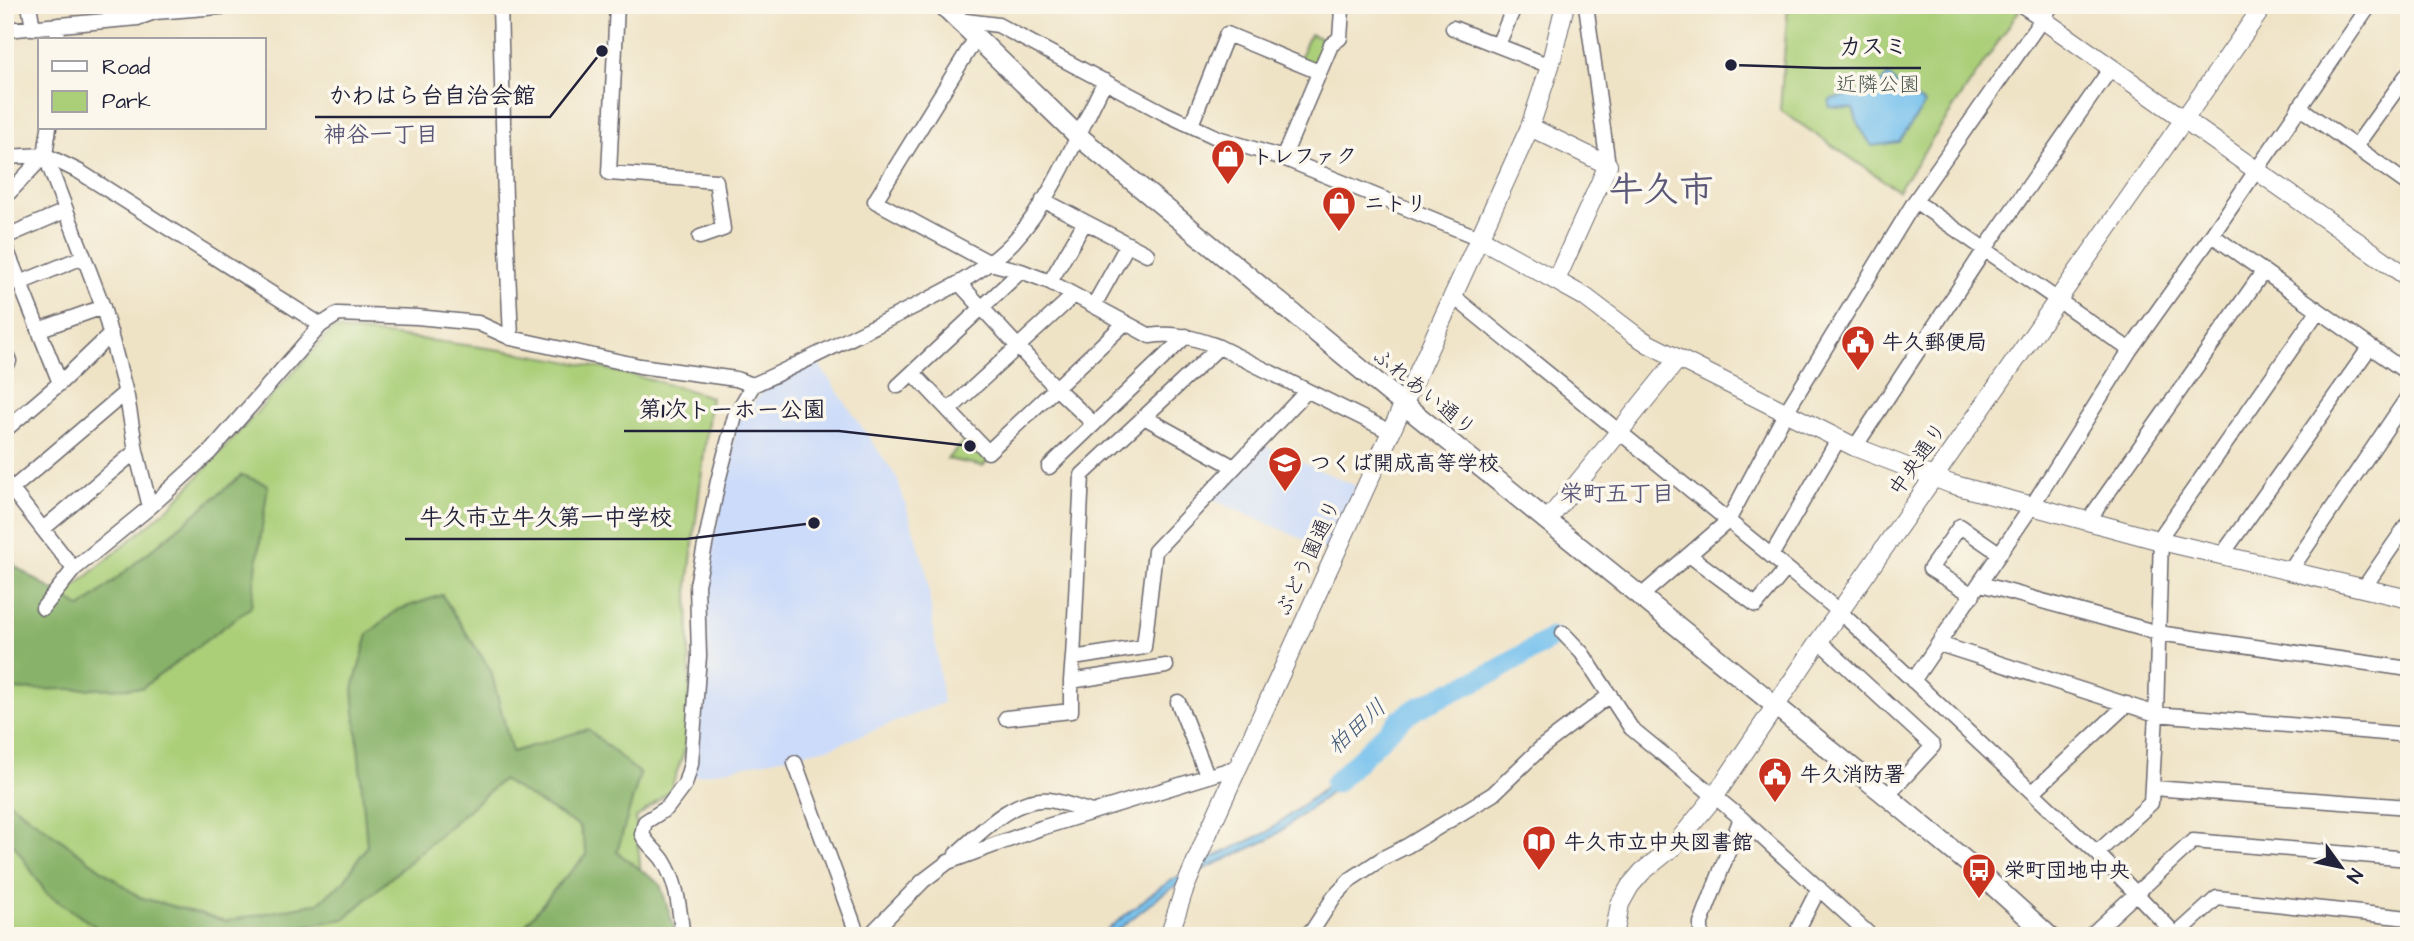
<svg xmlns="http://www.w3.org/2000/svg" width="2414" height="941" font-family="'Architects Daughter','Klee One',sans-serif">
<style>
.built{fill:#ccdbf9}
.green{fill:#abcf79;stroke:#66785a;stroke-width:2}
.forest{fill:#88b269;stroke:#556a52;stroke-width:2}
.water{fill:#73c0ed;stroke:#4a7194;stroke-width:2}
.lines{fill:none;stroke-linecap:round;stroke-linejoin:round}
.river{stroke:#73c0ed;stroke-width:21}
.minor-casing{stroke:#6a666c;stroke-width:17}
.tertiary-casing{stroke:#6a666c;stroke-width:20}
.secondary-casing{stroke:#6a666c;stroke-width:22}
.minor{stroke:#fff;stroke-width:14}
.tertiary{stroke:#fff;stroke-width:18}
.secondary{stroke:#fff;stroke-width:19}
.labels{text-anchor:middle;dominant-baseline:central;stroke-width:7;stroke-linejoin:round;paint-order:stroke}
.park-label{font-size:21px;fill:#4b564e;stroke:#fbf7ec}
.poi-label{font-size:21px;font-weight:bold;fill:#22223b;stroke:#fbf7ec;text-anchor:start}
.street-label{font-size:21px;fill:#22223b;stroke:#fbf7ec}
.neighbourhood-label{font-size:23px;font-weight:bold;fill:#5a5778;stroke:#fbf7ec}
.water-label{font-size:23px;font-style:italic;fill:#3e5979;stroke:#fbf7ec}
.town-label{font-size:35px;font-weight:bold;fill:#5a5778;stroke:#fbf7ec}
.leader{fill:none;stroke:#22223b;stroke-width:2.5}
.callout-dot{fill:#22223b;stroke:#fbf7ec;stroke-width:2.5}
.callout-label{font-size:23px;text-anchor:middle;font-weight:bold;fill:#22223b;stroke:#fbf7ec;stroke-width:7;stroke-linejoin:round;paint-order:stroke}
</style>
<rect width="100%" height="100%" fill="#fbf7ec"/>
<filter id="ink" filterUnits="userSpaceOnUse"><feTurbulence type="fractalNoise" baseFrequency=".0143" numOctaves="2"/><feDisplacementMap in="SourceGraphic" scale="14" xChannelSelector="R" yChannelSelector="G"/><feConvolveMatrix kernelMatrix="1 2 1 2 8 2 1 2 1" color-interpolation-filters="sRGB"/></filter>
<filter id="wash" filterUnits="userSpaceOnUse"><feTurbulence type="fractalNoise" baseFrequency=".00686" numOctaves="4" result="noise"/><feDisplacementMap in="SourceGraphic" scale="28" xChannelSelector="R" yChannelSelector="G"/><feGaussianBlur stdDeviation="1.57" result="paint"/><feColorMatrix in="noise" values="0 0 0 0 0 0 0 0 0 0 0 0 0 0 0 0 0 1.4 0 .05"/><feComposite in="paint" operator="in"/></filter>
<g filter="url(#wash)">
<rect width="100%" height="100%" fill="#efe3c6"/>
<!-- built -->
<path class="built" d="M 816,360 L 897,478 L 926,569 L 943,703 L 832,747 L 691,777 L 700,713 L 707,572 L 738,420 L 765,389 Z
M 1263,445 L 1356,486 L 1327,550 L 1212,499 Z"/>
<!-- green -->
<path class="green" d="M 1788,5 L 2010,5 L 2019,11 L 1898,190 L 1780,110 Z
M 1310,34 L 1328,41 L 1317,66 L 1299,60 Z
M 333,329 C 460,343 589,358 711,397 L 688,585 L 690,697 L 684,752 L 670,791 L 636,818 L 643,900 L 603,936 L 5,936 L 5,547 L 41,615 L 172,505 Z
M 970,435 L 991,457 L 983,466 L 947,459 Z"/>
<!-- forest -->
<path class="forest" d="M 242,475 L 268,485 L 251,607 L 142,688 L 5,690 L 5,560 L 81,608 Z
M 442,595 L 491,671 L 512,752 L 588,729 L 640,774 L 617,852 L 660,884 L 677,936 L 516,936 L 558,885 L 587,855 L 580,827 L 502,780 L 344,919 L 247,936 L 109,936 L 46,893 L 5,831 L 5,799 L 139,897 L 226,921 L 318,903 L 344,881 L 367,846 L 353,689 L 368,634 L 397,610 Z"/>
<!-- water -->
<path class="water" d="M 1888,75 L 1904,92 L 1925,104 L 1899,142 L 1872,146 L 1859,126 L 1853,109 L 1829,107 L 1830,99 L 1854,94 L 1870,95 Z
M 1353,762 L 1357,767 L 1325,797 L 1270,839 L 1200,871 L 1161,895 L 1110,936 L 1099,936 L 1158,889 L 1198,864 L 1266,833 L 1320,792 Z"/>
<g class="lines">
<!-- river -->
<path class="river" d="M 1335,783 L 1401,719 L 1417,708 L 1496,671 L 1552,638"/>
</g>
</g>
<g filter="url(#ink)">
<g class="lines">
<!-- minor casing -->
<g class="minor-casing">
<path id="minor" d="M 29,5 L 33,28
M 500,5 L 505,200 L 511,338
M 617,5 L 609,173 L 716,181 L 723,229 L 700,237
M 1586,5 L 1608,165
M 2021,5 L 2042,19
M 958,20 L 998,25 L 1164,113 L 1218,138 L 1283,158 L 1479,238
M 1453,28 L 1550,66
M 5,30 L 138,18 L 155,12 L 244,5
M 976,38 L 875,201 L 990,263 L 1021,271 L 1050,282 L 1150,336 C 1175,332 1194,338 1217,346 L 1391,432
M 57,40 L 58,25
M 1498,45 L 1515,5
M 2299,107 L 2409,185
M 1191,125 L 1227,34 L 1319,72
M 49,128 L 45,155 L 103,307 L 127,397 L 136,451 L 150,507
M 2355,147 L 2409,72
M 5,157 L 45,155 L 80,172 L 321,325
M 1283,158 L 1331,45 L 1340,38 L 1342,10
M 5,197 L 45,155
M 1043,200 L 1147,254
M 1915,201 L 2130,350
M 2212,235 L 2409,374
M 5,237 L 65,211
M 5,246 L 60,383
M 1050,282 L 1085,222
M 20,283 L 83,257
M 959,283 L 1056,388 L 1094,424
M 1453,296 L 1840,612 L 2097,853 L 2177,936
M 1094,305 L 1128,244
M 38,330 L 103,307
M 1219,347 L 1082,475 L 1073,658 L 1144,647 L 1155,551 L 1307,391
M 5,351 L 9,361 L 5,363
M 913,373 L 988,452 L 1124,324
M 898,386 L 1021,271
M 949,410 L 1074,295
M 1144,417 L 1234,467
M 5,430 L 60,383 L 111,334
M 1855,447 L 1985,249 L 2111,68
M 1049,467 L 1186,336
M 5,481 L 74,569
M 12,489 L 126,392
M 2088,521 L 2263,272
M 43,529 L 136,451
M 1689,555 L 1756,605 L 1786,569
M 2222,555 L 2370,347
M 1771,556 L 1839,438
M 2290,571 L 2409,395
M 1981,584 L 2158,633 L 2409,669
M 2363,589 L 2409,522
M 1973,595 L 1930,569 L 1960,526 L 1999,553
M 1641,596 L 1728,521 L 1786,412 L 1915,201 L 2052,5
M 43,608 L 74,569 L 150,507 L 210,452 L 321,325 L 338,314 L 417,317 L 478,323 L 511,338 L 640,366 L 736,379 L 753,385 C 802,363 849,339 897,315 C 937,295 982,275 1013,242 C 1053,199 1078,133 1105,81
M 1563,633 L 1582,653 L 1631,728 L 1741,818 L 1871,936
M 1819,641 L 1933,746 L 1887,796
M 1939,644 L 2156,714 L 2409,735
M 1073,655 L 1071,681 L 1166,666
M 1913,681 L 2032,506 L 2130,350 L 2212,235 L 2370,5
M 1178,702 L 1207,775
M 1006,718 L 1071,711 L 1071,681
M 795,763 L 858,936
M 2153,788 L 2409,807
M 2033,792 L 2127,704
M 2097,853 L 2151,803 L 2156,714 L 2161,536 L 2318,311
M 956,854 C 980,833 1014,796 1049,800 C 1063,802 1078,808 1091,812
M 2176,935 L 2217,898 L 2409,918
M 685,936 L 682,930 C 679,906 677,882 663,860 C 657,851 647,845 642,834 L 645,822 L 667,808 L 685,784 L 691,764 L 699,656 L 697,585 L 718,481 L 735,416 L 753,385
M 869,936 L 923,881 L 948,862 L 1041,828 L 1238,767
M 1303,936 L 1312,931 L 1334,897 L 1351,879 L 1383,858 L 1407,846 L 1493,794 L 1543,746 L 1610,695
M 1701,936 L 1701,923 L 1741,818
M 1799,936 L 1799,927 L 1819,888
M 2090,936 L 2193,841 L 2409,859"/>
</g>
<!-- tertiary casing -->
<g class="tertiary-casing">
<path id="tertiary" d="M 2042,19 L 2409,278
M 1530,127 L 1608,165 L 1556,280
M 1479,238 L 1585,297 L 1635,335 L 1649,344 L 1855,447 L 1951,484 L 2161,541 L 2409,599
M 1547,521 L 1678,359
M 1169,936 L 1184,890 L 1208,833 L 1530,127 L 1550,66 L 1565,5
M 1614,936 L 1620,904 L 1630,886 L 1642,872 L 1674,846 L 1715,796 L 1819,641 L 2264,5"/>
</g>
<!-- secondary casing -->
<g class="secondary-casing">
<path id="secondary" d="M 943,5 L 1077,135 L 1403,404 L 1887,796 L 1974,868 L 2049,936"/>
</g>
<!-- minor -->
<use href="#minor" class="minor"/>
<!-- tertiary -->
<use href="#tertiary" class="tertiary"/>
<!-- secondary -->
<use href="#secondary" class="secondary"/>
</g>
</g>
<!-- icons -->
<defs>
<g id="shop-pin" transform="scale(1.75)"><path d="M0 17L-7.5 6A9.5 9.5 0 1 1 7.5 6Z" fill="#c8321e" stroke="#fbf7ec"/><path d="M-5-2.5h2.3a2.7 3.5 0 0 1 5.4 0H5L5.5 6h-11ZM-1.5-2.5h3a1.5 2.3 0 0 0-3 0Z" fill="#fff"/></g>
<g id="civic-pin" transform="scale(1.75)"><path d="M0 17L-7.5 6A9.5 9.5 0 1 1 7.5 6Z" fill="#c8321e" stroke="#fbf7ec"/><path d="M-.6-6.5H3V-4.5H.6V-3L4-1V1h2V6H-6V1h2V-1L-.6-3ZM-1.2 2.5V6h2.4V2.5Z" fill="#fff"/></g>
<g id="school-pin" transform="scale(1.75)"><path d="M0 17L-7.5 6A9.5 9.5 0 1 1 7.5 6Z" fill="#c8321e" stroke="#fbf7ec"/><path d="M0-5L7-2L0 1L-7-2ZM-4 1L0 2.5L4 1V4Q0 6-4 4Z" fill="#fff"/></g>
<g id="library-pin" transform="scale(1.75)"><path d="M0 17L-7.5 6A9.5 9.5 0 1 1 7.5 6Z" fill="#c8321e" stroke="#fbf7ec"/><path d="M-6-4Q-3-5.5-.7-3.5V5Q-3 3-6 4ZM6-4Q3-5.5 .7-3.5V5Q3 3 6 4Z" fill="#fff"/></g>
<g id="bus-pin" transform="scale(1.75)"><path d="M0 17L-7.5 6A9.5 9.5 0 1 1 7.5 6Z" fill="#c8321e" stroke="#fbf7ec"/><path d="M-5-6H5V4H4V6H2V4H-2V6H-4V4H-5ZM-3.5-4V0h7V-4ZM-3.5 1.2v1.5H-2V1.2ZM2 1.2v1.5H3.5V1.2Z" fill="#fff"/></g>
</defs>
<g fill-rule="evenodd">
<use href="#shop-pin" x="1228" y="156"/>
<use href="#shop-pin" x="1339" y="203"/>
<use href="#civic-pin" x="1858" y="342"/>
<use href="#school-pin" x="1285" y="463"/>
<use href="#civic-pin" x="1775" y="774"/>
<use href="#library-pin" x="1539" y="842"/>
<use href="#bus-pin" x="1979" y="870"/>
</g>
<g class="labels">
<!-- park labels -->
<g class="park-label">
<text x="1878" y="84">近隣公園</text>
</g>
<!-- poi labels -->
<g class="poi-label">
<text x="1252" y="156">トレファク</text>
<text x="1364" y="203">ニトリ</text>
<text x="1882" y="342">牛久郵便局</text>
<text x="1310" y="463">つくば開成高等学校</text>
<text x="1800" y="774">牛久消防署</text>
<text x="1564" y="842">牛久市立中央図書館</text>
<text x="2004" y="870">栄町団地中央</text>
</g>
<!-- street labels -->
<g class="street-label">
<text transform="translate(1424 392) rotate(39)">ふれあい通り</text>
<text transform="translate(1918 459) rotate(-55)">中央通り</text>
<text transform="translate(1308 558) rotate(-65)">ぶどう園通り</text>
</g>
<!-- neighbourhood labels -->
<g class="neighbourhood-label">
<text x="381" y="135">神谷一丁目</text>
<text x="1617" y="494">栄町五丁目</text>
</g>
<!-- water labels -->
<g class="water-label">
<text transform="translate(1357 727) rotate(-42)">柏田川</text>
</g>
<!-- town labels -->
<g class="town-label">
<text x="1661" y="190">牛久市</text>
</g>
</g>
<!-- callouts -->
<path class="leader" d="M1731 65L1824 68H1921M602 51L550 117H315M970 446L839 431H624M814 523L686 539H405"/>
<g class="callout-dot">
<circle cx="1731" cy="65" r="7"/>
<circle cx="602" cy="51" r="7"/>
<circle cx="970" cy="446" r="7"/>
<circle cx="814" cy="523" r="7"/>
</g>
<g class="callout-label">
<text x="1873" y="54">カスミ</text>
<text x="432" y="103">かわはら台自治会館</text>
<text x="732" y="417">第1次トーホー公園</text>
<text x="546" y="525">牛久市立牛久第一中学校</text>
</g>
<!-- margin -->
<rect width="2414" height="941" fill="none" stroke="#fbf7ec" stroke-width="28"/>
<!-- legend -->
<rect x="38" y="38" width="228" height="91" fill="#fbf7ec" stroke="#a4a2a5" stroke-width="2"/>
<rect x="52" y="61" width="35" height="10" fill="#ffffff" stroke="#a4a2a5" stroke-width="2"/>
<text x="102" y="74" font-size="21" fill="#22223b">Road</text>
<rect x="52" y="91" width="35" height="21" fill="#abcf79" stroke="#a4a2a5" stroke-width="2"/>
<text x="102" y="108" font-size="21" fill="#22223b">Park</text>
<!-- north arrow -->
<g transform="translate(2341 867) rotate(123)" stroke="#fbf7ec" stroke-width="5" paint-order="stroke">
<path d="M0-5L12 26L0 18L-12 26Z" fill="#22223b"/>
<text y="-10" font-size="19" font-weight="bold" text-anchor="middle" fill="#22223b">N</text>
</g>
</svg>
